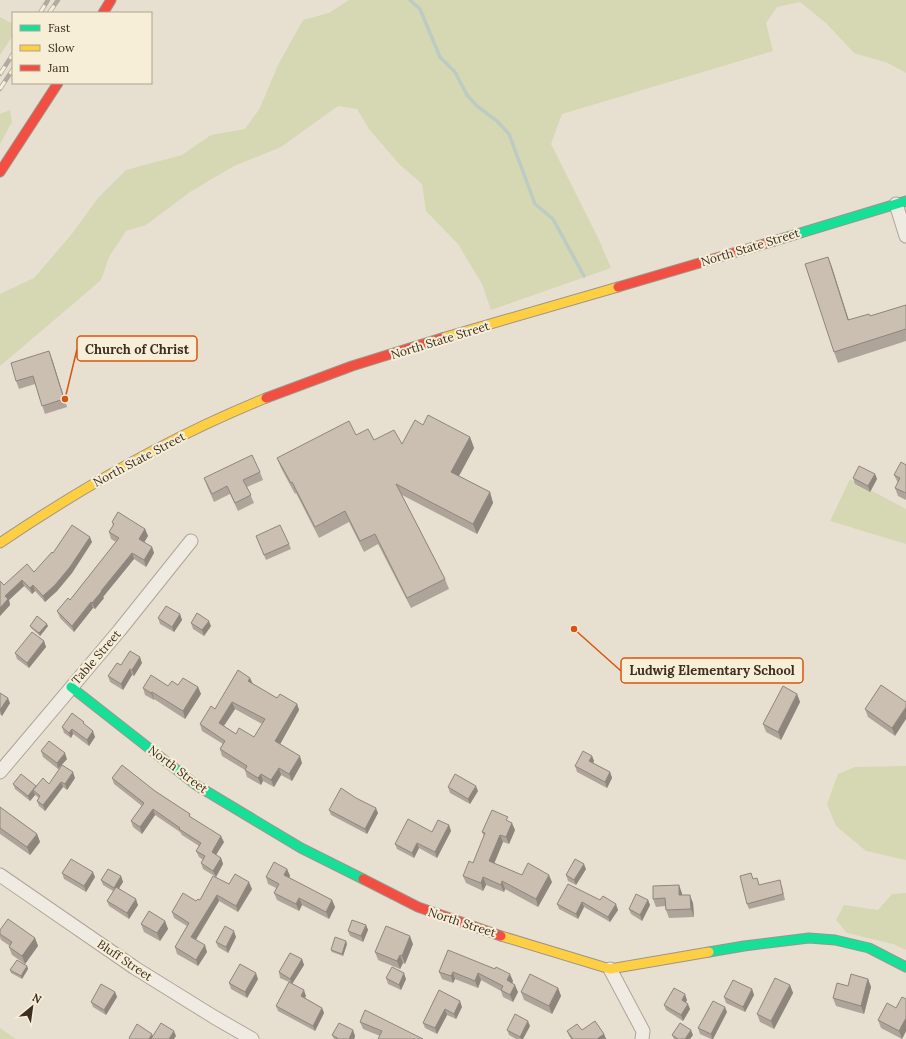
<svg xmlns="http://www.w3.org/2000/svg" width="906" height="1039" font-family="Lora,serif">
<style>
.green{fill:#d6d7b3}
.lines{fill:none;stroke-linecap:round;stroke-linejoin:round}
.stream{stroke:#bcccc2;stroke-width:3.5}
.street-casing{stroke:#ada599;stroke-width:15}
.fast-casing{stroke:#9c958a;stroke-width:11}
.slow-casing{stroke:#9c958a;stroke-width:11}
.jam-casing{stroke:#9c958a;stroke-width:11}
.street{stroke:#efebe3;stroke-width:13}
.fast{stroke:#16e098;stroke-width:9}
.slow{stroke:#ffcf43;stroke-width:9}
.jam{stroke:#f24e42;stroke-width:9}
.rail-casing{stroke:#afaaa2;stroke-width:4.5}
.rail{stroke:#f7eed8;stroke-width:3;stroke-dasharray:9;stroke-linecap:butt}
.wall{fill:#afa499;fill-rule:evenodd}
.shaded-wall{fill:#8e867d}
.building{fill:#cbbfb2;stroke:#8e867d;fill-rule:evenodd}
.labels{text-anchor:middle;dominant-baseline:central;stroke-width:4;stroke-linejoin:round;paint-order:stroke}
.street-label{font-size:12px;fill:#3d2e20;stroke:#f7eed8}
.leader{fill:none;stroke:#d7550e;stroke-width:1.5}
.callout-dot{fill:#d7550e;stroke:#f7eed8;stroke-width:1.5}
.callout{fill:#f7eed8;stroke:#d7550e;stroke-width:1.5}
.callout-label{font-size:13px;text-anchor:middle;font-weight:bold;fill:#3d2e20}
</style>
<rect width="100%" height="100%" fill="#e7e0d1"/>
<!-- green -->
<path class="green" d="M 349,0 L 906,0 L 906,73 L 888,63 L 854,53 L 826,23 L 800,2 L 777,7 L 766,23 L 773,51 L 562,114 L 551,144 L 599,240 L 611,268 L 491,310 L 482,284 L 458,244 L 426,211 L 422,184 L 399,164 L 369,129 L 357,109 L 338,106 L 281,147 L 234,166 L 190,192 L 146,225 L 126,231 L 109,257 L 101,280 L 72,305 L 0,366 L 0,294 L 34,278 L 71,235 L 98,198 L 126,170 L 182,155 L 211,135 L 245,129 L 260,108 L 278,65 L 303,20 L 329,13 Z
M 0,17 L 13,24 L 13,35 L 0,55 Z
M 10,110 L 12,122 L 0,144 L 0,114 Z
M 850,479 L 906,509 L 906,544 L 830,521 Z
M 906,766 L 906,860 L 866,851 L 836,826 L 827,804 L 838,774 L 855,767 Z
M 906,893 L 906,950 L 893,944 L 847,933 L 836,920 L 844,905 L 878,910 L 892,894 Z
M 0,1028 L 16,1039 L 0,1039 Z"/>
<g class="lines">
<!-- stream -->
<path class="stream" d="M 410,0 L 420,9 L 440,57 L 455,72 L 467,95 L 477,106 L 497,121 L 509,134 L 535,204 L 553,219 L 584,276"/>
<!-- street casing -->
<g class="street-casing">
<path id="street" d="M 896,204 L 906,236
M 0,772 L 119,631 L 191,541
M 0,875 L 135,968 L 214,1017 L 252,1039
M 610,969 L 643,1031 L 642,1039"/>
</g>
<!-- fast casing -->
<g class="fast-casing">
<path id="fast" d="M 774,241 L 906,201
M 71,687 L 196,785 L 301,848 L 363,879
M 709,952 L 744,946 L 809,938 L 835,940 L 869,948 L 906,967"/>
</g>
<!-- slow casing -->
<g class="slow-casing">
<path id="slow" d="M 442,338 L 618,287
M 0,543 C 84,486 172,436 266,398
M 501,936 L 610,969 L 709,952"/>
</g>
<!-- jam casing -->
<g class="jam-casing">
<path id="jam" d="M 103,13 L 111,0
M 0,172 L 58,83
M 618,287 L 774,241
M 266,398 L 352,366 L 442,338
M 363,879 L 418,907 L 501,936"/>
</g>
<!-- street -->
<use href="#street" class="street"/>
<!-- fast -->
<use href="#fast" class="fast"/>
<!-- slow -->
<use href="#slow" class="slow"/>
<!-- jam -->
<use href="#jam" class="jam"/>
<!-- rail casing -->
<g class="rail-casing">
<path id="rail" d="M 40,13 L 48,0
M 49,13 L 58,0
M 0,74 L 13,54
M 0,89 L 13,69"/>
</g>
<!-- rail -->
<use href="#rail" class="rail"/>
</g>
<!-- wall -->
<path class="wall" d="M 828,257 L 849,320 L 870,316 L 906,305 L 906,341 L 838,363 L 834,352 Z
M 52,359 L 67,407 L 45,414 L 35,384 L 19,389 L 16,381 Z
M 423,425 L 470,437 L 474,448 L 459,476 L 490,492 L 493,503 L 477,534 L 402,495 L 445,579 L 449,589 L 411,608 L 378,544 L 364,552 L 349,522 L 319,538 L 296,493 L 295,494 L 281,468 L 277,458 L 356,435 L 374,440 L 402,444 Z
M 906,465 L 906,500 L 898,496 L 895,488 L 898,483 L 894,475 Z
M 260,472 L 263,480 L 247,487 L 254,503 L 238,511 L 230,494 L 214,502 L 207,486 L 204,478 Z
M 875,474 L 877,479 L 870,492 L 855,484 L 853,478 Z
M 112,522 L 145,529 L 148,536 L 144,542 L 152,547 L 154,553 L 146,567 L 134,559 L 103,597 L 104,598 L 95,609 L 93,608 L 74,632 L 60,618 L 57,611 L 70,600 L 116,542 L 111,539 L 109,532 L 113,526 Z
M 256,536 L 289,544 L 291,549 L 266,560 Z
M 92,542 L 72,573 L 57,591 L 45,602 L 35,591 L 32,594 L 24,586 L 9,600 L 10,605 L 0,616 L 0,581 L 4,585 L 34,572 L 53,553 Z
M 180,614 L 182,620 L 174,632 L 160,624 L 158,618 Z
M 191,623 L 211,626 L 204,636 L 193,629 Z
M 30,626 L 48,626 L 40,636 L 31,628 Z
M 44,641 L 46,647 L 29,668 L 17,659 L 15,653 Z
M 142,663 L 134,676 L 132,675 L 123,690 L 110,682 L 108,676 L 121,665 Z
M 250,678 L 252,683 L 277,698 L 297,704 L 299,710 L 280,744 L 302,763 L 292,781 L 281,775 L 274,787 L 263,781 L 261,785 L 247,777 L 245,770 L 222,756 L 220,749 L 223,744 L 202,731 L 200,724 L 215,709 ZM 235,709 L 262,724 L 254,737 L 236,734 L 224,726 Z
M 178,685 L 198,687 L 201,694 L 185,719 L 154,699 L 154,700 L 145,695 L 143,688 Z
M 881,685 L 895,736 L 868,717 L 865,709 Z
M 0,693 L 10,703 L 2,716 L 0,714 Z
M 797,694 L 800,702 L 781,740 L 766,732 L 763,724 Z
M 85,725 L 95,737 L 89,746 L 73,734 L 71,738 L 64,733 L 62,727 Z
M 41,751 L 67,759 L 58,769 L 43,757 Z
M 592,756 L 594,761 L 593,763 L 610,772 L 612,778 L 607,788 L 577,772 L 575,766 Z
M 75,778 L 67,790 L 63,787 L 45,811 L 39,806 L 37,801 L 39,798 L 35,795 L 30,801 L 15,789 L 13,784 L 36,786 L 36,787 Z
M 112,778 L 155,791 L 190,814 L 190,817 L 224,842 L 216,855 L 221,858 L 223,864 L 216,877 L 203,869 L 201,863 L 203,860 L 199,857 L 196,851 L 199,846 L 182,835 L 180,832 L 155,815 L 142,834 L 133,827 L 131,821 L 142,806 L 114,784 Z
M 448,787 L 478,791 L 470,804 L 450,793 Z
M 0,807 L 37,834 L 40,842 L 30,855 L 0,834 Z
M 329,810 L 378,813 L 367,834 L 331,815 Z
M 509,822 L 515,830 L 509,844 L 503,842 L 494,863 L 522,875 L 552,882 L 538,907 L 505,889 L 504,892 L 486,885 L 483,891 L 466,883 L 463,876 L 473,863 L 484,836 L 482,832 Z
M 449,825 L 451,831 L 437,858 L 419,848 L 414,858 L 397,849 L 395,844 L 432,832 Z
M 287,869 L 290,876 L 289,878 L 332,900 L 335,907 L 329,919 L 302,905 L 299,911 L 277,900 L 274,893 L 276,888 L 268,884 L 266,877 Z
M 586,869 L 576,885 L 568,881 L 566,875 Z
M 62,873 L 95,877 L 86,892 L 64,879 Z
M 121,876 L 123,882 L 119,888 L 138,905 L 129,919 L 109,906 L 107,901 L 113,891 L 103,885 L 101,880 Z
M 753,879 L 759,885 L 782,886 L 785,900 L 749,909 L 747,904 Z
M 229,884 L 252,889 L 238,912 L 219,901 L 196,940 L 207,952 L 198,966 L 177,954 L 175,947 L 187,926 L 174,918 L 172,912 L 196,901 L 200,900 Z
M 682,893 L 682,895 L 693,903 L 694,917 L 669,918 L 666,910 L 665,906 L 656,907 L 653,899 Z
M 600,900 L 618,910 L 610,922 L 584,907 L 578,919 L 559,909 L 557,904 Z
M 648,900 L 650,905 L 642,921 L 631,914 L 629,909 Z
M 165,921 L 168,929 L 160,941 L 144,932 L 141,924 Z
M 366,925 L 368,930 L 363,942 L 350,936 L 348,931 Z
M 0,930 L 35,938 L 38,946 L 25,964 L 12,955 L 9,947 L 10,946 L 1,940 L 0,937 Z
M 236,937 L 228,953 L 218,947 L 216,942 Z
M 347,944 L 343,956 L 332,952 L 331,950 Z
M 413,944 L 405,964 L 403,963 L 400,969 L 378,960 L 375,952 Z
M 448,950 L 513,981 L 512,983 L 518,992 L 513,1002 L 503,997 L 501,991 L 481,980 L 478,988 L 455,979 L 453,983 L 442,979 L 439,972 Z
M 302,959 L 304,965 L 292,984 L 306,996 L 305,998 L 322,1008 L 324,1013 L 315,1031 L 278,1011 L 276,1006 L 289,982 L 280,978 L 279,972 Z
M 27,966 L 28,969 L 22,979 L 11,973 L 10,970 Z
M 386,978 L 406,979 L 401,990 L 388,984 Z
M 258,979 L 247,998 L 231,989 L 229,983 Z
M 868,979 L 871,987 L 864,1014 L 836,1006 L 833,998 L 848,986 Z
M 790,985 L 793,993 L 774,1029 L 760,1022 L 757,1014 Z
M 558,988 L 561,996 L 552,1014 L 524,1000 L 521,992 Z
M 752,989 L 754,995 L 745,1012 L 726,1003 L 724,997 Z
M 439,990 L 462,1007 L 456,1019 L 447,1015 L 437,1034 L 425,1028 L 423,1023 Z
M 115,992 L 117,997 L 106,1015 L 93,1007 L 91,1002 Z
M 906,999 L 906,1031 L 902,1039 L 881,1028 L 878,1020 L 896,1008 Z
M 687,1000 L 686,1002 L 690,1009 L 683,1021 L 666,1010 L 664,1005 Z
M 727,1012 L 713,1039 L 711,1039 L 700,1034 L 698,1028 Z
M 360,1022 L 423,1039 L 380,1036 L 363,1029 Z
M 530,1026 L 523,1039 L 516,1039 L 509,1035 L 507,1030 Z
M 353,1030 L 355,1036 L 354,1039 L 334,1039 L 332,1035 Z
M 582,1030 L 604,1034 L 606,1039 L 571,1039 L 569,1036 L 567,1031 Z
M 672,1035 L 693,1035 L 690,1039 L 674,1039 Z"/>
<!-- shaded-wall -->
<path class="shaded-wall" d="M 828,257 L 832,267 L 852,331 L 848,320 Z
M 49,351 L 52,359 L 67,407 L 64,399 Z
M 470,437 L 474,448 L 455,483 L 451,472 Z
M 875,474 L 877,479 L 870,492 L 868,486 Z
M 490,492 L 493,503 L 477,534 L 473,524 Z
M 145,529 L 148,536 L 142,546 L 139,539 Z
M 90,537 L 92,542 L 72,573 L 57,591 L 45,602 L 43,596 Z
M 152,547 L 154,553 L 146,567 L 144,560 Z
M 132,553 L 134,559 L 103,597 L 104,598 L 95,609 L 92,603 L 101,591 Z
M 22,580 L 24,586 L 9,600 L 10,605 L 0,616 L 0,608 L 5,596 Z
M 33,585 L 35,591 L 32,594 L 30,588 Z
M 91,602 L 93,608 L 74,632 L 72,626 Z
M 180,614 L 182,620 L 174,632 L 172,627 Z
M 209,621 L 211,626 L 204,636 L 202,630 Z
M 47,624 L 48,626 L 40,636 L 39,633 Z
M 44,641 L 46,647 L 29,668 L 27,663 Z
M 140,657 L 142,663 L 134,676 L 132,670 Z
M 130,669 L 132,675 L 123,690 L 121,684 Z
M 250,678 L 253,684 L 248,681 Z
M 198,687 L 201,694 L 185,719 L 183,711 Z
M 152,692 L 154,699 L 154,700 L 151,693 Z
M 797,694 L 800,702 L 781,740 L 778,732 Z
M 8,698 L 10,703 L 2,716 L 0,710 Z
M 232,702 L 235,709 L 221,730 L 219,723 Z
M 297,704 L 299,710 L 278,748 L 275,741 Z
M 906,707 L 906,719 L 895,736 L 892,728 Z
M 72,729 L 73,734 L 71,738 L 69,733 Z
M 93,731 L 95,737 L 89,746 L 87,740 Z
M 65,753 L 67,759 L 58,769 L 57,763 Z
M 300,756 L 302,763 L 292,781 L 289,774 Z
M 592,756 L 594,761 L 591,767 L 589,761 Z
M 279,768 L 281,775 L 274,787 L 271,780 Z
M 73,772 L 75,778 L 67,790 L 65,784 Z
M 610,772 L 612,778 L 607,788 L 605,782 Z
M 261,774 L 263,781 L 261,785 L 258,778 Z
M 61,782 L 63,787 L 45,811 L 43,805 Z
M 36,786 L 38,791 L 33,790 L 35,795 L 30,801 L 28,796 Z
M 476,786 L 478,791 L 470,804 L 468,799 Z
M 376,808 L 378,813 L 367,834 L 365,829 Z
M 153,809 L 155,815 L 142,834 L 140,827 Z
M 512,823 L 515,830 L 509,844 L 506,837 Z
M 449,825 L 451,831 L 437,858 L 435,852 Z
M 37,834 L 40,842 L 30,855 L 27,847 Z
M 500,835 L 503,842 L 492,869 L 489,861 Z
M 221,836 L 224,842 L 214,858 L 212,852 Z
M 417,843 L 419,848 L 414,858 L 412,853 Z
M 221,858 L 223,864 L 216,877 L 213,871 Z
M 584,864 L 586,869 L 576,885 L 574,880 Z
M 287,869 L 290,876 L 287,882 L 284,875 Z
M 93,872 L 95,877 L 86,892 L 84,886 Z
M 549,875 L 552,882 L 538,907 L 536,899 Z
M 121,876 L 123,882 L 116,893 L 114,888 Z
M 483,877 L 486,885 L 483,891 L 481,883 Z
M 502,881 L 505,889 L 504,892 L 501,885 Z
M 249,882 L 252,889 L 238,912 L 236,906 Z
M 679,885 L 682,893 L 682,903 L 679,895 Z
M 217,895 L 219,901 L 193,944 L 191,937 Z
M 690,895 L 693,903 L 694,917 L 691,909 Z
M 299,898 L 302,905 L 299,911 L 296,904 Z
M 136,899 L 138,905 L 129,919 L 127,913 Z
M 332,900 L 335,907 L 329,919 L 326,912 Z
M 648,900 L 650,905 L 642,921 L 640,915 Z
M 582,902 L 584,907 L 578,919 L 576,914 Z
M 616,904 L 618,910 L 610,922 L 608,917 Z
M 165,921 L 168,929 L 160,941 L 157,933 Z
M 366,925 L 368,930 L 363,942 L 361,936 Z
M 234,931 L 236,937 L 228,953 L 226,947 Z
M 410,936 L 413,944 L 405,964 L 402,956 Z
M 35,938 L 38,946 L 25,964 L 22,956 Z
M 346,941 L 347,944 L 343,956 L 342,954 Z
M 205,945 L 207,952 L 198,966 L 196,960 Z
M 400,955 L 403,963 L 400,969 L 397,961 Z
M 302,959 L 304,965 L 292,984 L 290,979 Z
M 27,966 L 28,969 L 22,979 L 21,976 Z
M 453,972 L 455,979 L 453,983 L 451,976 Z
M 256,973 L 258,979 L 247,998 L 245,992 Z
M 404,973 L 406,979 L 401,990 L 399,985 Z
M 478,973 L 481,980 L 478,988 L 475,981 Z
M 510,974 L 513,981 L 510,988 L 507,980 Z
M 868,979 L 871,987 L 864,1014 L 861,1006 Z
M 515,985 L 518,992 L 513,1002 L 510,995 Z
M 790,985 L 793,993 L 774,1029 L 771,1021 Z
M 558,988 L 561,996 L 552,1014 L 549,1006 Z
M 752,989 L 754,995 L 745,1012 L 743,1007 Z
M 304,990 L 306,996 L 303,1001 L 301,996 Z
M 115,992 L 117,997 L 106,1015 L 104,1010 Z
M 685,994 L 687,1000 L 684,1005 L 682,1000 Z
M 460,1001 L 462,1007 L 456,1019 L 454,1014 Z
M 688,1004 L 690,1009 L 683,1021 L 681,1015 Z
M 725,1007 L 727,1012 L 713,1039 L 712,1039 L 711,1034 Z
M 322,1008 L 324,1013 L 315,1031 L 313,1026 Z
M 445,1009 L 447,1015 L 437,1034 L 435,1028 Z
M 906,1018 L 906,1031 L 902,1039 L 899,1031 Z
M 528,1021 L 530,1026 L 523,1039 L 521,1039 L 520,1037 Z
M 353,1030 L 355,1036 L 354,1039 L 349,1039 Z
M 691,1030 L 693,1035 L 690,1039 L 685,1039 Z
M 174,1031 L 176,1036 L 174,1039 L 169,1039 Z
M 152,1034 L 154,1039 L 149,1039 Z
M 604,1034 L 606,1039 L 597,1039 Z"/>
<!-- building -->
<path class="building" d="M 828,257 L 848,320 L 869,314 L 870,316 L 906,305 L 906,329 L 834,352 L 805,264 Z
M 49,351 L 64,399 L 42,406 L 33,376 L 16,381 L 11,363 Z
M 428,415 L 470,437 L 451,472 L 490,492 L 473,524 L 396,484 L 445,579 L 407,598 L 375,534 L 360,541 L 345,511 L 315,527 L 292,482 L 291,483 L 277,458 L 349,421 L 356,435 L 368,429 L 374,440 L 394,430 L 402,444 L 415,420 L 423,425 Z
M 252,455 L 260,472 L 243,480 L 251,495 L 235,503 L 227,486 L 212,494 L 204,478 Z
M 901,462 L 906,465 L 906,493 L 895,488 L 900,478 L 894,475 Z
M 859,466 L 875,474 L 868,486 L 853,478 Z
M 118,512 L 145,529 L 139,539 L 152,547 L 144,560 L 132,553 L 101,591 L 102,591 L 92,603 L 91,602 L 72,626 L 57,611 L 68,598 L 70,600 L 119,538 L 109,532 L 114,524 L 112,522 Z
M 72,525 L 90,537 L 70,567 L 55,585 L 43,596 L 33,585 L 30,588 L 22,580 L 5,596 L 8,599 L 0,608 L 0,581 L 4,585 L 27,564 L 34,572 L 52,552 L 53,553 Z
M 280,525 L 289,544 L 264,555 L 256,536 Z
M 166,606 L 180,614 L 172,627 L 158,618 Z
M 197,613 L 209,621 L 202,630 L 191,623 Z
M 37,616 L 47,624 L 39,633 L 30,626 Z
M 32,632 L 44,641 L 27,663 L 15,653 Z
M 130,651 L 140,657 L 132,670 L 130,669 L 121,684 L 108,676 L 117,663 L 121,665 Z
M 238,670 L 250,678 L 248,681 L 277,698 L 280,694 L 297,704 L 275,741 L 300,756 L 289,774 L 279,768 L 271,780 L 261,774 L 258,778 L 245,770 L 247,766 L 220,749 L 225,741 L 200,724 L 211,706 L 215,709 ZM 232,702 L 265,719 L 254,737 L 239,728 L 236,734 L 219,723 Z
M 151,675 L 168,686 L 172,681 L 178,685 L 183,678 L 198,687 L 183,711 L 152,692 L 151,693 L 143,688 Z
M 881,685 L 906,702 L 906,707 L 892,728 L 865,709 Z
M 783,686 L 797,694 L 778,732 L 763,724 Z
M 0,693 L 8,698 L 0,710 Z
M 72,713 L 84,722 L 83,723 L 93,731 L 87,740 L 72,729 L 69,733 L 62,727 Z
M 49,741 L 65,753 L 57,763 L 41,751 Z
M 583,751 L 592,756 L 589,761 L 610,772 L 605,782 L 575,766 Z
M 62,765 L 73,772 L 65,784 L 61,782 L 43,805 L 37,801 L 40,796 L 33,790 L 43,778 L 49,784 Z
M 122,765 L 155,791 L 190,814 L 189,816 L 221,836 L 212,852 L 221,858 L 213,871 L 201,863 L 205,856 L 196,851 L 201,843 L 179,829 L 180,828 L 153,809 L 140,827 L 131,821 L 144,803 L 112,778 Z
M 21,774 L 36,786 L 28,796 L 13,784 Z
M 455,774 L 476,786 L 468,799 L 448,787 Z
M 341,788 L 356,798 L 376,808 L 365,829 L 329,810 Z
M 0,807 L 37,834 L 27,847 L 0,828 Z
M 492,810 L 508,817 L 506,820 L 512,823 L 506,837 L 500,835 L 489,861 L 522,875 L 528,863 L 549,875 L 536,899 L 502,881 L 501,885 L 483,877 L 481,883 L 463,876 L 469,861 L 473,863 L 485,833 L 482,832 Z
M 408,819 L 432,832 L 438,820 L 449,825 L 435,852 L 417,843 L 412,853 L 395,844 Z
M 71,859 L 93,872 L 84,886 L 62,873 Z
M 575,859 L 584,864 L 574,880 L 566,875 Z
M 274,862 L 287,869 L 284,875 L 332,900 L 326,912 L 299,898 L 296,904 L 274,893 L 279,884 L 266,877 Z
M 108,869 L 121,876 L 114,888 L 101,880 Z
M 751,873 L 753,879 L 757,878 L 759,885 L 780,880 L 783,894 L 747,904 L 740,876 Z
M 235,874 L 249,882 L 236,906 L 217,895 L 191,937 L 205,945 L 196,960 L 175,947 L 189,923 L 172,912 L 183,893 L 196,901 L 198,899 L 200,900 L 213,876 L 229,884 Z
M 568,884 L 600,900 L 603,896 L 616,904 L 608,917 L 582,902 L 576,914 L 557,904 Z
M 679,885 L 679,895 L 690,895 L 691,909 L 666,910 L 665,898 L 653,899 L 653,886 Z
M 116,887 L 136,899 L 127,913 L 107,901 Z
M 636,894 L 648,900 L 640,915 L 629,909 Z
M 149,911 L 165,921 L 157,933 L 141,924 Z
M 8,919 L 35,938 L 22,956 L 9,947 L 12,942 L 0,934 L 0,930 Z
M 352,920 L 366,925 L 361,936 L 348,931 Z
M 225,926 L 234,931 L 226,947 L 216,942 Z
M 386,926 L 410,936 L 402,956 L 400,955 L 397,961 L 375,952 Z
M 335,937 L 346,941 L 342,954 L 331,950 Z
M 448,950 L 495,969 L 496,967 L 510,974 L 507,980 L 515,985 L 510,995 L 501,990 L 503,986 L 478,973 L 475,981 L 453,972 L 451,976 L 439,972 Z
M 290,953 L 302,959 L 290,979 L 279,972 Z
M 17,960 L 27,966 L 21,976 L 10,970 Z
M 240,964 L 256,973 L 245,992 L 229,983 Z
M 392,967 L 404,973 L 399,985 L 386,978 Z
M 530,974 L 558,988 L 549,1006 L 521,992 Z
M 851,974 L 868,979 L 861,1006 L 833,998 L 837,983 L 848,986 Z
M 775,978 L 790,985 L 771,1021 L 757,1014 Z
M 733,980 L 752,989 L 743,1007 L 724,997 Z
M 289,982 L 304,990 L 301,996 L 322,1008 L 313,1026 L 276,1006 Z
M 101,984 L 115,992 L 104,1010 L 91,1002 Z
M 674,988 L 685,994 L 682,1000 L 688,1004 L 681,1015 L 664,1005 Z
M 439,990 L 460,1001 L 454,1014 L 445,1009 L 435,1028 L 423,1023 Z
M 902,997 L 906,999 L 906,1018 L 899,1031 L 878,1020 L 887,1003 L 896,1008 Z
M 713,1001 L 725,1007 L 711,1034 L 698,1028 Z
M 365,1010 L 423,1039 L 378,1039 L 382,1031 L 360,1022 Z
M 515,1014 L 528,1021 L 520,1037 L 507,1030 Z
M 595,1021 L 604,1034 L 597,1039 L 573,1039 L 567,1031 L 577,1024 L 582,1030 Z
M 161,1023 L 174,1031 L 169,1039 L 151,1039 Z
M 339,1023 L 353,1030 L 349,1039 L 339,1039 L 332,1035 Z
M 680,1023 L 691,1030 L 685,1039 L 678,1039 L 672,1035 Z
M 137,1024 L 152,1034 L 149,1039 L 130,1039 L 129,1038 Z"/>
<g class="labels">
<!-- street labels -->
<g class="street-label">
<text transform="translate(750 247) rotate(-17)">North State Street</text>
<text transform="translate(440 340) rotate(-17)">North State Street</text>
<text transform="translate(139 459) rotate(-28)">North State Street</text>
<text transform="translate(96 657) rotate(-49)">Table Street</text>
<text transform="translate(178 769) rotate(37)">North Street</text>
<text transform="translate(462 922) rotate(18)">North Street</text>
<text transform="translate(125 960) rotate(34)">Bluff Street</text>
</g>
</g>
<!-- callouts -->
<path class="leader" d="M65 399L77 349M574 629L621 671"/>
<g class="callout-dot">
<circle cx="65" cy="399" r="4"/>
<circle cx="574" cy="629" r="4"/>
</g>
<g class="callout">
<rect x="77" y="336" width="120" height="25" rx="4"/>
<rect x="621" y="658" width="182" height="25" rx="4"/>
</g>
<g class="callout-label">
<text x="137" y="354">Church of Christ</text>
<text x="712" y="675">Ludwig Elementary School</text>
</g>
<!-- legend -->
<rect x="12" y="12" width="140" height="72" fill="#f7eed8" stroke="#ada18e"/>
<rect x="20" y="25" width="20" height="6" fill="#16e098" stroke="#ada18e"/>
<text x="48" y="32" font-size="12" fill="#3d2e20">Fast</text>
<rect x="20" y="45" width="20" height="6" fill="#ffcf43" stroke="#ada18e"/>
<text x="48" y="52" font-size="12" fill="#3d2e20">Slow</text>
<rect x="20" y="65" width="20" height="6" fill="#f24e42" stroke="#ada18e"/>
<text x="48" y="72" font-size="12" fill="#3d2e20">Jam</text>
<!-- north arrow -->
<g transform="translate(32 1007) rotate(29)" stroke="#f7eed8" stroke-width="3" paint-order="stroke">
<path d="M0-3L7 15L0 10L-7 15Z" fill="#3d2e20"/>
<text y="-6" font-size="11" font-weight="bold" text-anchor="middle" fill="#3d2e20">N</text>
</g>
</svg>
